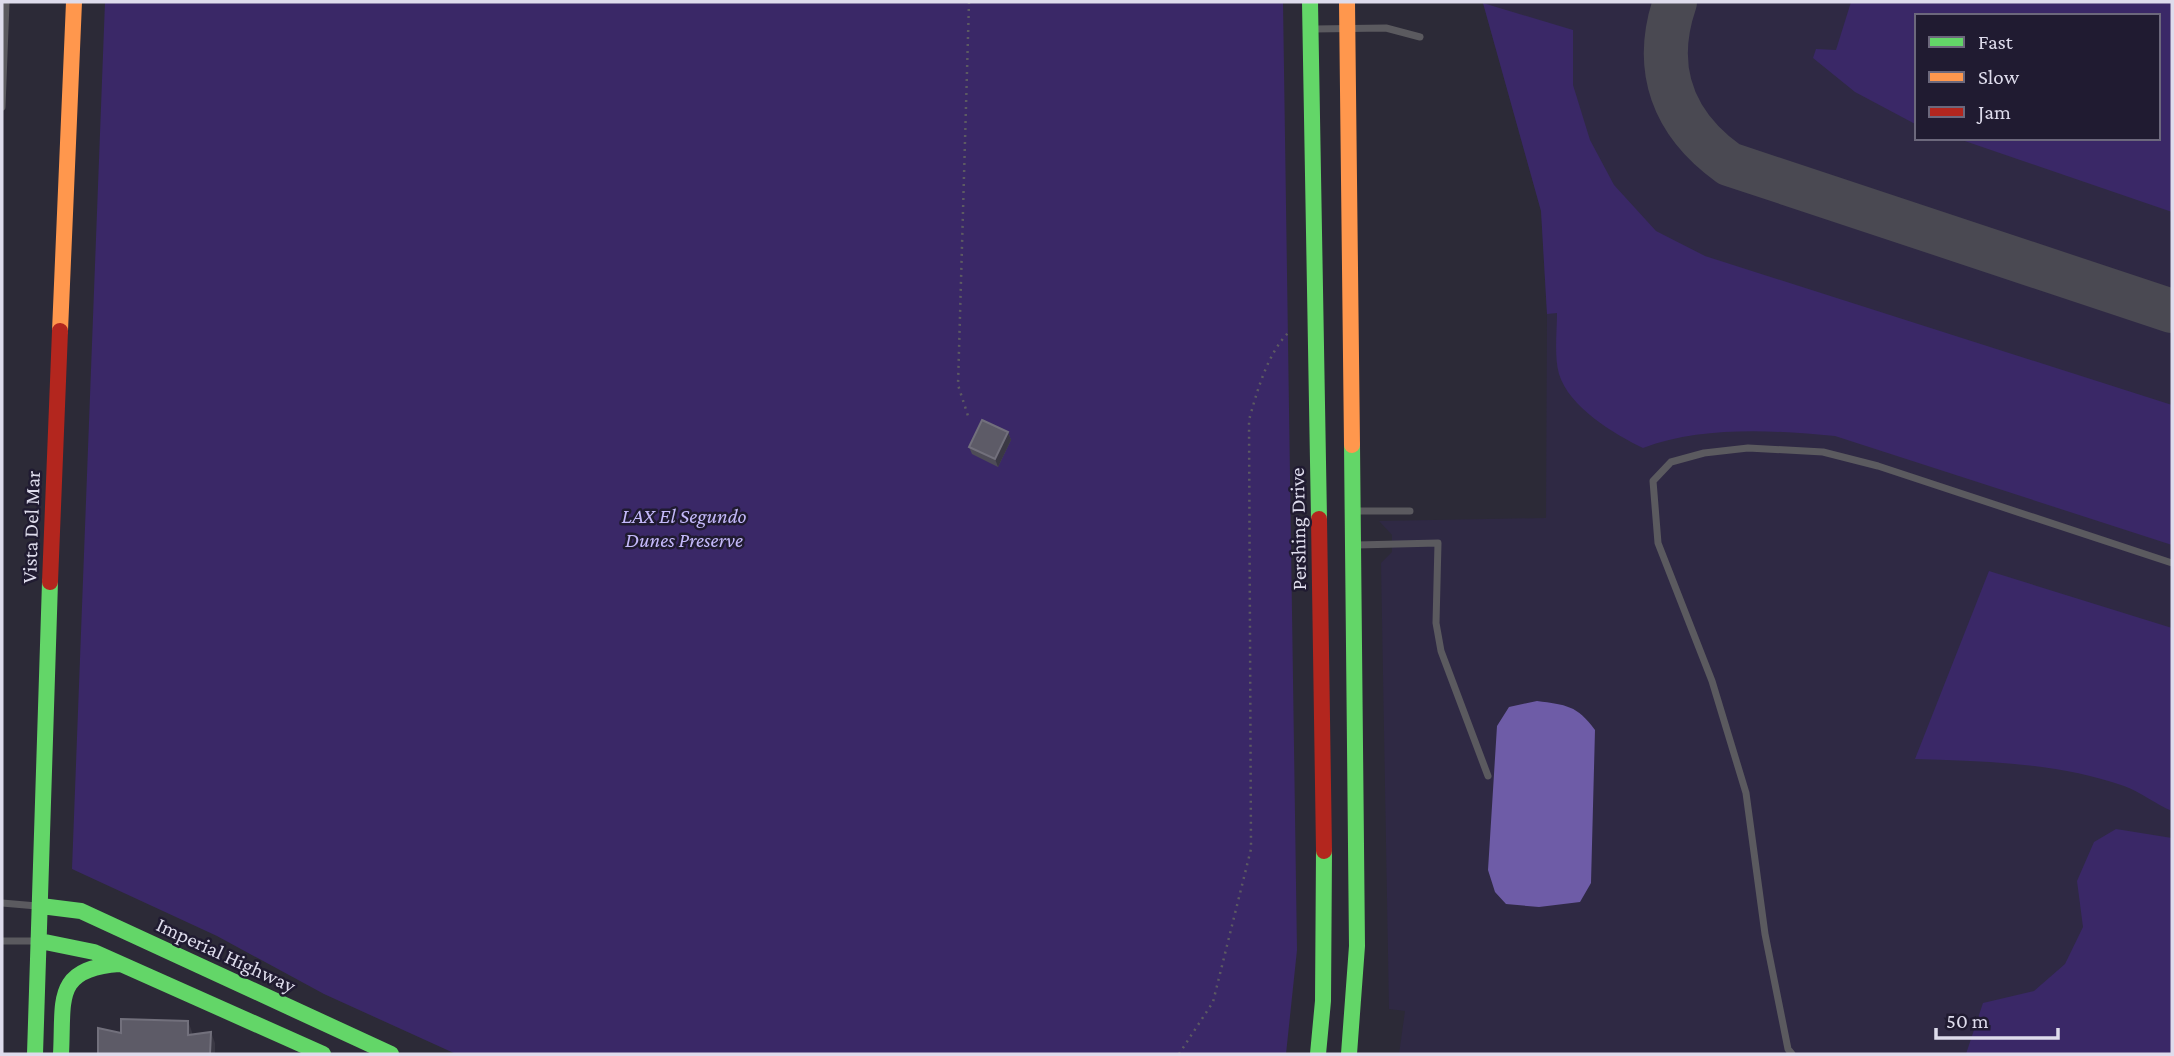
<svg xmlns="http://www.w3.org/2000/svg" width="2174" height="1056" font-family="'Crimson Pro',serif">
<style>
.built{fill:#2f2944;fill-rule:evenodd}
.green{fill:#3a2867}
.water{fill:#6e5ca7}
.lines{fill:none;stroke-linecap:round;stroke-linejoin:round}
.taxiway{stroke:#4a4952;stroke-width:44}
.path{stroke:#5c5a62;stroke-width:2.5;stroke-dasharray:2 5;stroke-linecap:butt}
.lane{stroke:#5b5a5f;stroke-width:7}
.fast{stroke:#63d668;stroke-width:16}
.slow{stroke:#ff974d;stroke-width:16}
.jam{stroke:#b3261e;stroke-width:16}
.wall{fill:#4e4c57}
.shaded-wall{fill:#3a3844}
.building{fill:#5d5b67;stroke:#72707c;stroke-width:2}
.labels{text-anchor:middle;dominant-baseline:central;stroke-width:5;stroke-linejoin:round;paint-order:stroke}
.park-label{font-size:21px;font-style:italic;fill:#c4b9fa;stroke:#201b31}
.street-label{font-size:21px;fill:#dedcec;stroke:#201b31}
</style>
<rect width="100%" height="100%" fill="#2c2a37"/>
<!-- built -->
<path class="built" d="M 1479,2 L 2172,2 L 2172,1054 L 1399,1054 L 1405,1011 L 1389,1009 L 1381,563 L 1392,552 L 1392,535 L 1379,521 L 1546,518 L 1547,314 L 1541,211 L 1483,3 ZM 1917,16 L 2158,16 L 2158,138 L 1917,138 Z"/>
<!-- green -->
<path class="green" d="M 105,2 L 1283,2 L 1297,950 L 1286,1054 L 456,1054 L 324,994 L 217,936 L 72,869 Z
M 1851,2 L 2172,2 L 2172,212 L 1956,138 L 2158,138 L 2158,16 L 1917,16 L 1917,125 L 1855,92 L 1813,58 L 1816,49 L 1836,50 Z
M 1483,3 L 1573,30 L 1573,85 L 1590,140 L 1614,185 L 1656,231 L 1705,256 L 2172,405 L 2172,545 L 1835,436 C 1773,430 1701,426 1643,448 C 1614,434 1569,407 1559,374 C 1554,356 1557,331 1557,313 L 1547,314 L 1541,211 Z
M 1989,571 L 2172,628 L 2172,811 C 2155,804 2141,792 2124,786 C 2057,763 1986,761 1915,759 Z
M 2116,829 L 2172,838 L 2172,1054 L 1966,1054 L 1983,1003 L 2034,991 L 2065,964 L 2083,927 L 2077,881 L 2094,842 Z"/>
<!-- water -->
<path class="water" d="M 1537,701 C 1566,705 1577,705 1595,730 L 1591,883 L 1580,902 L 1539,907 L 1506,904 L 1495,892 L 1488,870 L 1497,726 L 1509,707 Z"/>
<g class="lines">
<!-- taxiway -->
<path class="taxiway" d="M 1675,2 C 1652,69 1673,124 1729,164 L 2172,311"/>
<!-- path -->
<path class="path" d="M 969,2 L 958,385 L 969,419
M 1179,1054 L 1213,1002 L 1251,849 L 1249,420 C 1257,392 1267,353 1290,331"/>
<!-- lane -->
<path class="lane" d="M 1314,29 L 1386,28 L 1420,37
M 2,107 L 6,2
M 1357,511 L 1410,511
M 1357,545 L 1438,543 L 1436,623 L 1441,651 L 1488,776
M 2,903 L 37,906
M 2,941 L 36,941
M 1792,1054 L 1788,1049 L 1765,934 L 1746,793 L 1712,681 L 1658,543 L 1653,481 L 1671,462 L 1704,453 L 1748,448 L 1823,452 L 1878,466 L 2172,563"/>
<!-- fast -->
<path class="fast" d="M 1310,2 L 1319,519
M 41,906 L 81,911 L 391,1054
M 40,941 L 94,952 L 323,1054
M 35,1054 L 50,582
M 61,1054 C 64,1000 53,969 119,964
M 1318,1054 L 1323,1001 L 1324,851
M 1349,1054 L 1357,946 L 1352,445"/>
<!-- slow -->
<path class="slow" d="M 1347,2 L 1352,445
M 60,331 L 74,2"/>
<!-- jam -->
<path class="jam" d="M 1319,519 L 1324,851
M 50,582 L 60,331"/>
</g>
<!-- wall -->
<path class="wall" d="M 1008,432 L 1011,440 L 998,467 L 972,454 L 969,447 Z"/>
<!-- shaded-wall -->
<path class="shaded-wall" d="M 1008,432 L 1011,440 L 998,467 L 995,459 Z
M 188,1021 L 192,1032 L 192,1046 L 188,1035 Z
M 211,1032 L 215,1043 L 215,1054 L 210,1054 Z"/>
<!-- building -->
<path class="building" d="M 982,420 L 1008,432 L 995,459 L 969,447 Z
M 121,1019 L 188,1021 L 188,1035 L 211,1032 L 210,1054 L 98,1054 L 98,1028 L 121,1033 Z"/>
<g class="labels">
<!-- park labels -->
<g class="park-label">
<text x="684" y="516">LAX El Segundo<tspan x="684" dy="24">Dunes Preserve</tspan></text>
</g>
<!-- street labels -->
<g class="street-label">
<text transform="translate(31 527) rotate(-88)">Vista Del Mar</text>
<text transform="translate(1298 529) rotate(-91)">Pershing Drive</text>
<text transform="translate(226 955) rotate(25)">Imperial Highway</text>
</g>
</g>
<!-- border -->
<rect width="2174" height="1056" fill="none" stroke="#dedcec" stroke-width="7"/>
<!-- legend -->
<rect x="1915" y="14" width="245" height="126" fill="#201b31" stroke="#6c687c" stroke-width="2"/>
<rect x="1929" y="37" width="35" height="10" fill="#63d668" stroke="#6c687c" stroke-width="2"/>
<text x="1978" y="49" font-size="21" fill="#dedcec">Fast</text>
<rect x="1929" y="72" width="35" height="10" fill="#ff974d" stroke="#6c687c" stroke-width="2"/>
<text x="1978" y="84" font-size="21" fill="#dedcec">Slow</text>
<rect x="1929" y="107" width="35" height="10" fill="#b3261e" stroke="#6c687c" stroke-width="2"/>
<text x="1978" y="119" font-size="21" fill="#dedcec">Jam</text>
<!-- scale -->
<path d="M1936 1028v10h122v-10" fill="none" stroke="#dedcec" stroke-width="3.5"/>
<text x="1946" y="1028" font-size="21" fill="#dedcec" stroke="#201b31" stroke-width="5" paint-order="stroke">50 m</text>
</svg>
